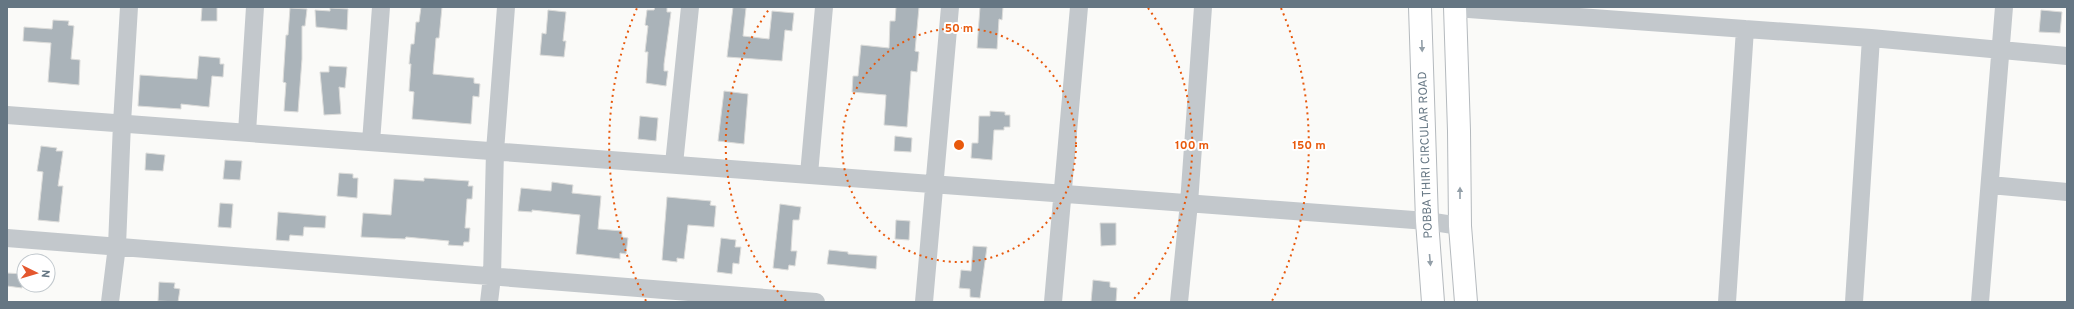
<svg xmlns="http://www.w3.org/2000/svg" width="2074" height="309" font-family="Overpass,sans-serif">
<style>
.building{fill:#aab3b9;stroke:#dcdcda}
.lines{fill:none;stroke-linecap:round;stroke-linejoin:round}
.primary-casing{stroke:#b5babe;stroke-width:24}
.street{stroke:#c3c8cc;stroke-width:18}
.primary{stroke:#fff;stroke-width:22}
.oneway{fill:#939fa8}
.ring{fill:none;stroke:#e8590c;stroke-width:2;stroke-dasharray:2 4}
.labels{text-anchor:middle;dominant-baseline:central;stroke-width:4;stroke-linejoin:round;paint-order:stroke}
.street-label{font-size:12px;fill:#657683;stroke:#fff}
.centre{fill:#e8590c;stroke:#fff;stroke-width:2}
.ring-label{font-size:12px;text-anchor:middle;font-weight:bold;fill:#e8590c;stroke:#fff;stroke-width:4;stroke-linejoin:round;paint-order:stroke}
</style>
<rect width="100%" height="100%" fill="#fafaf8"/>
<!-- building -->
<path class="building" d="M 202,7 L 217,7 L 217,21 L 201,21 Z
M 421,7 L 442,7 L 439,38 L 436,38 L 433,74 L 474,78 L 474,83 L 480,84 L 479,97 L 473,96 L 471,124 L 412,119 L 414,92 L 409,91 L 411,64 L 409,64 L 411,44 L 414,44 L 416,22 L 419,22 Z
M 655,7 L 667,7 L 667,12 L 671,12 L 664,64 L 664,71 L 668,71 L 666,86 L 646,83 L 648,52 L 645,52 L 648,26 L 645,25 L 647,10 L 654,10 Z
M 733,7 L 746,8 L 743,36 L 769,39 L 772,11 L 794,13 L 792,31 L 785,30 L 782,61 L 727,57 Z
M 896,7 L 919,7 L 915,51 L 919,52 L 917,72 L 911,71 L 907,127 L 884,125 L 886,95 L 852,92 L 853,76 L 858,76 L 861,45 L 889,48 L 890,21 L 895,21 Z
M 980,7 L 1003,7 L 1002,20 L 999,19 L 997,49 L 977,48 Z
M 290,8 L 307,9 L 305,26 L 302,26 L 302,59 L 298,112 L 284,111 L 286,83 L 283,82 L 286,35 L 288,35 Z
M 330,8 L 348,9 L 347,30 L 316,27 L 315,10 L 330,11 Z
M 548,10 L 566,12 L 563,41 L 566,41 L 564,57 L 540,55 L 542,33 L 546,34 Z
M 2041,10 L 2062,12 L 2060,33 L 2039,32 Z
M 53,20 L 69,21 L 68,25 L 74,26 L 71,59 L 80,60 L 79,85 L 48,82 L 51,43 L 23,41 L 24,27 L 52,29 Z
M 199,56 L 220,58 L 220,64 L 224,64 L 223,77 L 212,76 L 209,107 L 181,104 L 181,109 L 138,106 L 140,75 L 197,79 Z
M 329,66 L 347,67 L 345,88 L 339,87 L 341,114 L 324,115 L 320,72 L 329,72 Z
M 724,91 L 748,94 L 744,144 L 718,141 Z
M 990,111 L 1005,112 L 1005,115 L 1010,115 L 1010,127 L 1004,127 L 1004,130 L 994,130 L 992,160 L 971,158 L 972,143 L 978,143 L 979,116 L 990,116 Z
M 640,116 L 658,118 L 656,141 L 638,139 Z
M 895,136 L 912,138 L 911,152 L 894,151 Z
M 41,146 L 57,148 L 56,151 L 63,151 L 58,186 L 63,186 L 59,222 L 38,220 L 43,172 L 37,171 Z
M 146,153 L 165,155 L 163,171 L 145,170 Z
M 225,160 L 242,161 L 240,180 L 223,179 Z
M 339,173 L 353,174 L 353,178 L 358,178 L 357,198 L 337,196 Z
M 424,178 L 469,181 L 468,186 L 473,186 L 472,199 L 467,199 L 465,228 L 470,228 L 469,242 L 464,242 L 463,246 L 448,245 L 449,241 L 406,237 L 405,239 L 361,237 L 363,213 L 391,215 L 394,179 L 424,181 Z
M 552,182 L 573,185 L 572,193 L 601,196 L 598,229 L 622,231 L 622,237 L 628,238 L 626,254 L 620,253 L 620,259 L 576,254 L 580,215 L 532,210 L 532,212 L 518,211 L 521,188 L 551,191 Z
M 667,197 L 711,201 L 710,205 L 716,206 L 714,227 L 688,225 L 684,259 L 677,258 L 677,262 L 662,260 Z
M 220,203 L 233,204 L 231,228 L 218,227 Z
M 780,204 L 801,207 L 799,220 L 793,220 L 791,251 L 797,251 L 795,266 L 789,265 L 788,270 L 773,268 Z
M 278,212 L 326,216 L 325,228 L 304,227 L 303,236 L 290,235 L 289,241 L 276,240 Z
M 896,220 L 910,221 L 909,240 L 895,239 Z
M 1100,223 L 1116,223 L 1116,245 L 1101,246 Z
M 721,238 L 736,240 L 735,247 L 741,247 L 739,264 L 733,263 L 732,274 L 717,272 Z
M 973,246 L 987,247 L 980,298 L 970,297 L 970,289 L 959,288 L 961,270 L 971,271 Z
M 829,250 L 848,252 L 848,254 L 877,256 L 876,269 L 827,264 Z
M 7,273 L 23,274 L 22,288 L 7,286 Z
M 1093,280 L 1110,282 L 1110,287 L 1117,288 L 1116,302 L 1091,302 Z
M 159,282 L 175,283 L 174,288 L 180,289 L 178,302 L 158,301 Z"/>
<g class="lines">
<!-- primary casing -->
<g class="primary-casing">
<path id="primary" d="M 1420,7 L 1427,221 L 1433,302
M 1455,7 L 1459,131 L 1460,226 L 1466,302"/>
</g>
<!-- street -->
<path class="street" d="M 1455,8 L 1871,38 L 2067,56
M 7,115 L 1427,221 L 1460,226
M 247,132 L 255,7
M 371,142 L 381,7
M 674,164 L 690,7
M 809,174 L 824,7
M 1990,185 L 2067,192
M 7,238 L 816,302
M 110,302 L 117,246 L 122,123 L 129,7
M 489,302 L 492,277 L 495,151 L 506,7
M 924,302 L 950,7
M 1053,302 L 1079,7
M 1179,302 L 1189,203 L 1203,7
M 1727,302 L 1745,29
M 1854,302 L 1871,38
M 1980,302 L 2004,7"/>
<!-- primary -->
<use href="#primary" class="primary"/>
</g>
<!-- one-way arrows -->
<defs><path id="oneway-solid" d="M-6-.8H1V-3.2L6.5 0L1 3.2V.8H-6Z"/></defs>
<g class="oneway">
<use href="#oneway-solid" transform="translate(1422 46) rotate(88)"/>
<use href="#oneway-solid" transform="translate(1460 193) rotate(-90)"/>
<use href="#oneway-solid" transform="translate(1430 260) rotate(85)"/>
</g>
<!-- distance rings -->
<g class="ring">
<circle cx="959" cy="145" r="117"/>
<path d="M786 301A233 233 0 0 1 770 8M1148 8A233 233 0 0 1 1132 301"/>
<path d="M646 301A350 350 0 0 1 637 8M1281 8A350 350 0 0 1 1272 301"/>
</g>
<g class="labels">
<!-- street labels -->
<g class="street-label">
<text transform="translate(1426 155) rotate(-92)">POBBA THIRI CIRCULAR ROAD</text>
</g>
</g>
<circle cx="959" cy="145" r="6" class="centre"/>
<g class="ring-label">
<text x="959" y="32">50 m</text>
<text x="1192" y="149">100 m</text>
<text x="1309" y="149">150 m</text>
</g>
<!-- border -->
<rect width="2074" height="309" fill="none" stroke="#657683" stroke-width="16"/>
<!-- north arrow -->
<g transform="translate(36 273) rotate(95)"><circle r="19" fill="#ffffff" stroke="#c1c8cd"/>
<path d="M0-3L7 15L0 10L-7 15Z" fill="#e4572e"/>
<text y="-6" font-size="11" font-weight="bold" text-anchor="middle" fill="#657683">N</text>
</g>
</svg>
